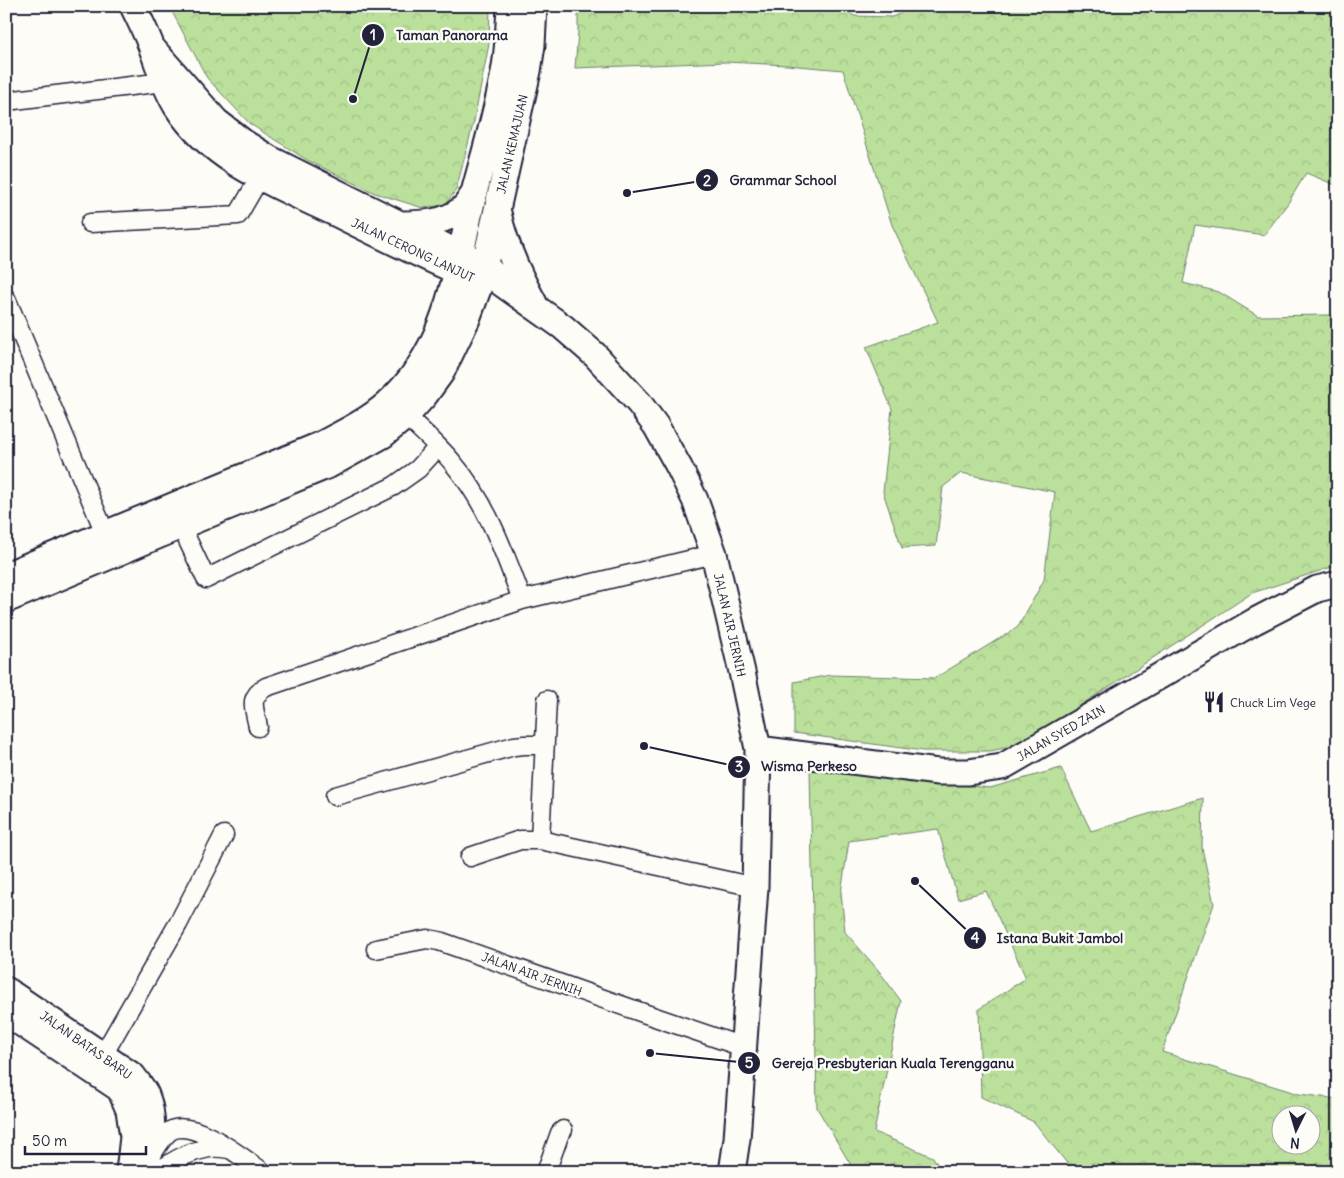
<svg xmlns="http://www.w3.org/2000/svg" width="1344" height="1178" font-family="Delius,sans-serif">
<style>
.forest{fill:url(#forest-crowns);stroke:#6e816b;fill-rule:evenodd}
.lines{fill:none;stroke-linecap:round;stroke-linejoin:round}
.street-casing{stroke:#22223b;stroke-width:21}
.secondary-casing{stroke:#22223b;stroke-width:29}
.street{stroke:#fdfcf7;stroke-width:18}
.secondary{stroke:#fdfcf7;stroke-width:25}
.labels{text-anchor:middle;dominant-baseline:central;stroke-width:5;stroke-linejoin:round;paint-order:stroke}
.street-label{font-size:12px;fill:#22223b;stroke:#fdfcf7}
.poi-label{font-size:12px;fill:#22223b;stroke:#fdfcf7;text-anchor:start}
.leader{fill:none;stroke:#22223b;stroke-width:2}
.callout-dot{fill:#22223b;stroke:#fdfcf7;stroke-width:2}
.mark-label{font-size:15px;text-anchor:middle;font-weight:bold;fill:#fff}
.callout-label{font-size:14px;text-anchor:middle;font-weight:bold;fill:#22223b;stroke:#fdfcf7;stroke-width:5;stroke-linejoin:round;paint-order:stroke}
</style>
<defs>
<pattern id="forest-crowns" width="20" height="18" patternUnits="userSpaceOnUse" patternTransform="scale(1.25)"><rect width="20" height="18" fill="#bae09b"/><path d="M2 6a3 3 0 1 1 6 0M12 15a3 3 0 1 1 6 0" fill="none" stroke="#a0c086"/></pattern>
</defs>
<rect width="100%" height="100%" fill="#fdfcf7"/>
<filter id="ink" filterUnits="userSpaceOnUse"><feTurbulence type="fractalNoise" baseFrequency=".02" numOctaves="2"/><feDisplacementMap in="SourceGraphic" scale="10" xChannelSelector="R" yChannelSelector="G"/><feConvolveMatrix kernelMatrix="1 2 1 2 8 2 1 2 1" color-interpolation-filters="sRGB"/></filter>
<g filter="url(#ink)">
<!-- forest -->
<path class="forest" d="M 169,6 L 490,6 L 489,44 L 474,121 L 456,190 L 445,205 L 423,208 L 375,193 L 307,160 L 250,124 L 207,78 Z
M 578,6 L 841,6 L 854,16 L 892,17 L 918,6 L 1338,6 L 1338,186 L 1306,173 L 1288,203 L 1264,235 L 1195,225 L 1183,283 L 1219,292 L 1258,316 L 1330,315 L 1338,318 L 1338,565 L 1252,593 L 1020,745 L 990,751 L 923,751 L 794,733 L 794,682 L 830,675 L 935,678 L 1018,627 L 1044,580 L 1055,492 L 961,473 L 943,487 L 936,546 L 902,548 L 883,492 L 892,409 L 866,347 L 938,322 L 892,225 L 843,70 L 787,65 L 726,62 L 575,68 L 578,32 Z
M 1061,768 L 1091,831 L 1203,798 L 1202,848 L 1214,904 L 1162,1052 L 1299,1094 L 1338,1099 L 1338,1172 L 1074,1172 L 1034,1122 L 981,1097 L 979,1009 L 1026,978 L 986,891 L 958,899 L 938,829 L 849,841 L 841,893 L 845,932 L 879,971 L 901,1001 L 874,1132 L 933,1157 L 942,1172 L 855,1172 L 817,1108 L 810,769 L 990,788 ZM 1282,1116 L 1312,1116 L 1312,1146 L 1282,1146 Z"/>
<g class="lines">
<!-- street casing -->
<g class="street-casing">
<path id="street" d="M 6,101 L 164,82
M 90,223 L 238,215 L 260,177
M 6,298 L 105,533
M 406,416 C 422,431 439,446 453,463 C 487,503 504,551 522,600
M 181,526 L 206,579 L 394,486 L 418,469 L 438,447
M 258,727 C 255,709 247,698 266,687 L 522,600 L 714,554
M 335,796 L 514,746 L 524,745 L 545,745
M 540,840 L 547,700
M 470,857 L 520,840 L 540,840 L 755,887
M 376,949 L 427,939 L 439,941 L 649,1015 L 743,1047
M 103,1055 L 178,924 L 224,835
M 151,1156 C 156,1148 162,1137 170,1131 C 193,1117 244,1159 263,1172
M 158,1172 C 172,1161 191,1151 209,1148 C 216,1147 223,1148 229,1149
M 546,1172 L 560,1133 L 563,1130"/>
</g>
<!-- secondary casing -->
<g class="secondary-casing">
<path id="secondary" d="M 133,6 C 140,21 148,36 153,51 C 160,70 166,90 177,107 C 213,163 281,187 339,215 C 383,237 427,259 473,278
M 153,49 L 216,121 L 243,142 L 270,159 L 462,255 L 485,265 L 501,283 L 563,327 L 595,355 L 639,403 L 656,426 L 679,467 L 695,500 L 714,554 L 742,672 L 758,749 L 755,887 L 737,1139 L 732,1172
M 498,213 C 505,246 518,274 534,303
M 402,224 C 423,224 446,223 463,208 C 468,204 471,197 475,192
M 6,575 L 320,445 C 343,433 368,421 388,403 C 451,346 456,266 475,189 C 486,148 498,108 505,67 C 508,47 509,27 510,6
M 6,600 L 181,526 L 329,465 L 383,435 L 406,416 L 425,395 L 441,373 L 467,319 L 481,281 L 528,71 L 532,45 L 534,6
M 758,749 L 938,772 L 968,772 L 1002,767 L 1255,621 L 1317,589 L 1338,584
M 6,990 L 133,1076 C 137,1082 143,1088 146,1095 C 156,1120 151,1147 145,1172
M 6,1013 L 120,1089 L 129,1110 L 133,1137 L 129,1172"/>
</g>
<!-- street -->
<use href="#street" class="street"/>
<!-- secondary -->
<use href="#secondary" class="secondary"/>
</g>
</g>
<!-- icons -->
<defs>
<g id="restaurant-bare" transform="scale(1.725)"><path d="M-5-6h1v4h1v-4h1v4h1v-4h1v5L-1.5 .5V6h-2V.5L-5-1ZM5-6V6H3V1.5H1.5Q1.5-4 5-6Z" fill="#22223b" stroke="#fdfcf7" stroke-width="2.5" paint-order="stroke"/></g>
</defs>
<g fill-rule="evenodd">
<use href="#restaurant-bare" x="1214" y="702"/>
</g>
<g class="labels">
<!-- street labels -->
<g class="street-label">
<text transform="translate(512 144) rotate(-77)">JALAN KEMAJUAN</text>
<text transform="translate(413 250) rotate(25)">JALAN CERONG LANJUT</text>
<text transform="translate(730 625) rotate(77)">JALAN AIR JERNIH</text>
<text transform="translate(1061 733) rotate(-30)">JALAN SYED ZAIN</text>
<text transform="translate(532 974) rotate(20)">JALAN AIR JERNIH</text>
<text transform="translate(86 1045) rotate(35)">JALAN BATAS BARU</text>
</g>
<!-- poi labels -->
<g class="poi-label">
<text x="1230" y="702">Chuck Lim Vege</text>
</g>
</g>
<!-- callouts -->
<path class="leader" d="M353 99L373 35M627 193L707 180M644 746L739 767M915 881L975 938M650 1053L749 1063"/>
<g class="callout-dot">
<circle cx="353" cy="99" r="5"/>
<circle cx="627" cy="193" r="5"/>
<circle cx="644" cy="746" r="5"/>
<circle cx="915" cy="881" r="5"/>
<circle cx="650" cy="1053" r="5"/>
<circle cx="373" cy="35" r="12"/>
<circle cx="707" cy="180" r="12"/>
<circle cx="739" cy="767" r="12"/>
<circle cx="975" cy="938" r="12"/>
<circle cx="749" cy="1063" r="12"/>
</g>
<g class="mark-label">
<text x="373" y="40">1</text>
<text x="707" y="186">2</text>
<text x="739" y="772">3</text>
<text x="975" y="943">4</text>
<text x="749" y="1068">5</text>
</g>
<g class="callout-label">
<text x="452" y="40">Taman Panorama</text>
<text x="783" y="185">Grammar School</text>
<text x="809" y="771">Wisma Perkeso</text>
<text x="1060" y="943">Istana Bukit Jambol</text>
<text x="893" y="1068">Gereja Presbyterian Kuala Terengganu</text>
</g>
<!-- margin -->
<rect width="1344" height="1178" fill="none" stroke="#fdfcf7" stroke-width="25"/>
<rect x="12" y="12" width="1319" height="1153" fill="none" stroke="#22223b" stroke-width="2" filter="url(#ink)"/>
<!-- north arrow -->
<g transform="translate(1296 1130) rotate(185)"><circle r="24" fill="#fdfcf7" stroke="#a5a5ac"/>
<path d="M0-4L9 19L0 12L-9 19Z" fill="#22223b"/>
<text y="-8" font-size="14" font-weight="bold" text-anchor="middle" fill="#22223b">N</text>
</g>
<!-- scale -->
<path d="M25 1146v8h121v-8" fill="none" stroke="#22223b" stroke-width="2.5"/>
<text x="32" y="1146" font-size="15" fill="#22223b" stroke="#fdfcf7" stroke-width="4" paint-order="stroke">50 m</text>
</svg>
